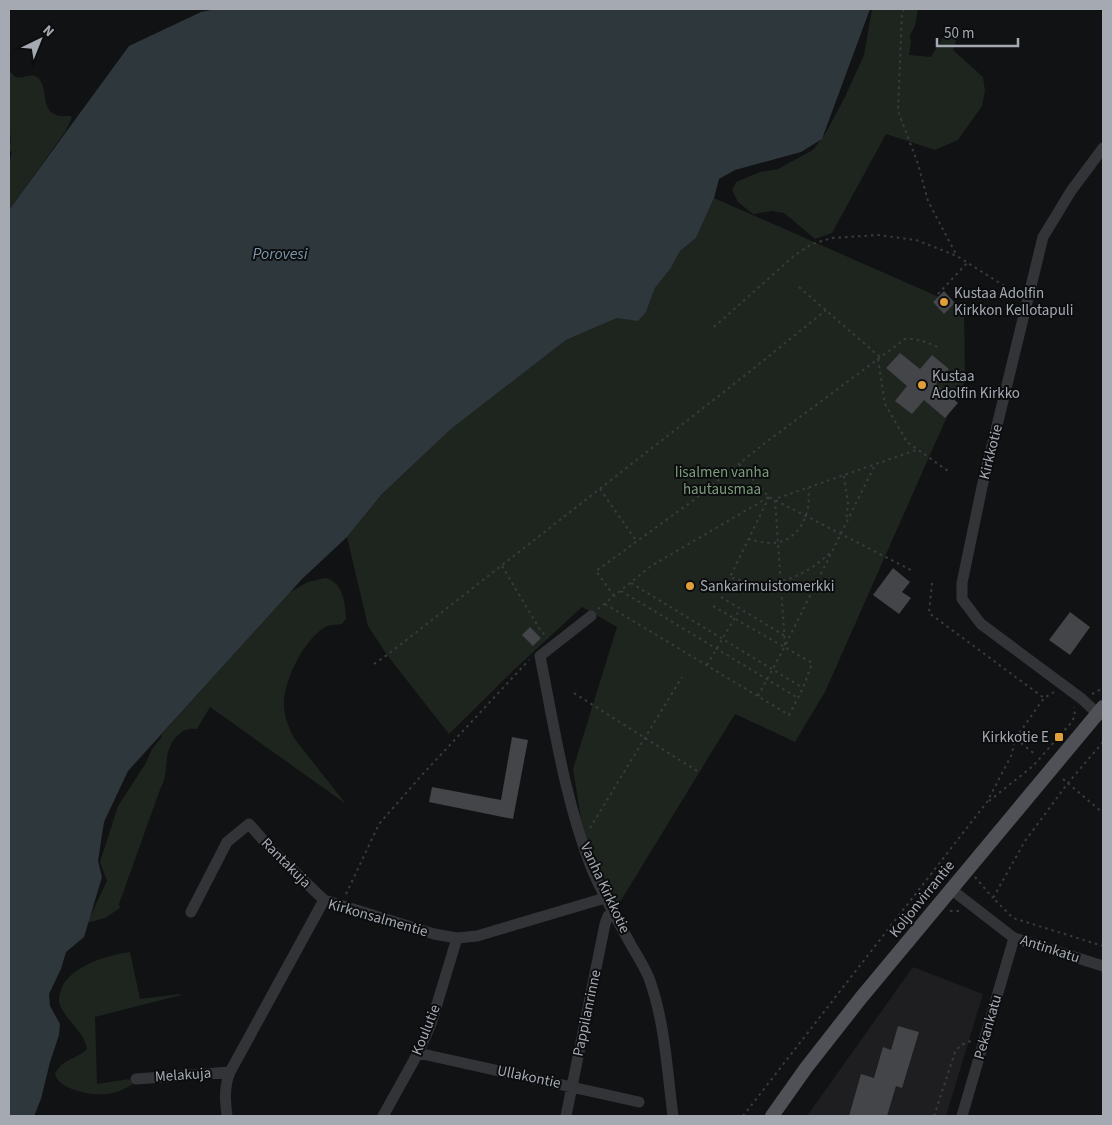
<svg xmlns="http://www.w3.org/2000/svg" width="1112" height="1125" font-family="'Source Sans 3',sans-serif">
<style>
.built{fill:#1e1e20}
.green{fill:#1e251f}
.water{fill:#2e373c}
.building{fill:#434548}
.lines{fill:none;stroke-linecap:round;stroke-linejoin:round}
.path{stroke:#393b3e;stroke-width:2;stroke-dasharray:2.5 4;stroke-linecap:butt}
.minor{stroke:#333437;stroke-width:11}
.major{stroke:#4f5156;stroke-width:14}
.poi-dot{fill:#e19f3b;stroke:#0c0d0e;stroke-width:2}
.labels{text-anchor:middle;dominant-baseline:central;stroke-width:4;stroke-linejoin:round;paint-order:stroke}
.poi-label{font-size:15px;fill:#a4a9b2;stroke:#0c0d0e;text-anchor:start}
.street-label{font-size:15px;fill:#a4a9b2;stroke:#0c0d0e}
.park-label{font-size:15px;fill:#7d9c7c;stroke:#0c0d0e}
.water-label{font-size:16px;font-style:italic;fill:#7d98ab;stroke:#0c0d0e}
</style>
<rect width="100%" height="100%" fill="#111213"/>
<!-- built -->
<path class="built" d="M 913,967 L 983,994 L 946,1116 L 807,1116 Z"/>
<!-- green -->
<path class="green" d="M 872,9 L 918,9 L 915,26 L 910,35 L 911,43 L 909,55 L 931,57 L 943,37 L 961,27 L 953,50 L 983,77 L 985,91 L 982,106 L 958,140 L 935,150 L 886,134 L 832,233 L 815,239 L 784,213 L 772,211 L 753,214 L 738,202 L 732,190 L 736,182 L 760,172 L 778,169 L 813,150 L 825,134 L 845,97 L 864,55 Z
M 9,70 L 15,77 C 21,79 29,74 35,76 C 49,82 40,107 54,114 C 59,117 65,116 70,116 L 72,118 L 65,132 L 9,210 L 9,163 L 12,152 L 9,150 L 11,140 L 9,124 Z
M 714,198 L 964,308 L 965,381 L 945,421 L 825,692 L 795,742 L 735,714 L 617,907 L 583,831 L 573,769 L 617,627 L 582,607 L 519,665 L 449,734 L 387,655 L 368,626 L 347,537 L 382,494 L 451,429 L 566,340 L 617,318 L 646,312 L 655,288 L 671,268 L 680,251 L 696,238 Z
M 325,578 C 342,581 346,603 346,619 L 342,624 C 337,625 332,624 327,626 C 305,637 283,681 284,705 C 284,716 289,728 294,738 L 346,804 L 210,707 L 197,729 C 190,728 184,729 179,734 C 160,752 171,770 161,787 L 119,904 L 120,908 L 105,918 L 87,923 L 107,881 L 100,862 L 118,806 L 146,763 L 152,749 L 161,738 L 162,734 L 290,592 L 308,582 Z
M 130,952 L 140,999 L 180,994 L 181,995 L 95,1017 L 97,1084 L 129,1079 L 133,1084 C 125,1089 116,1093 107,1094 C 93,1096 58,1090 55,1074 C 62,1059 79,1058 87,1049 C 84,1031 66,1021 60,1005 C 58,1000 59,996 61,990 C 68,967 107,955 130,952 Z"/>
<!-- water -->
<path class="water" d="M 216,9 L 870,9 L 822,139 L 801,152 L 735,170 L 719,179 L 714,198 L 696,238 L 680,251 L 671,268 L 655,288 L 646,312 L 638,321 L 617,318 L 566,340 L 451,429 L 382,494 L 347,537 L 302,579 L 128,771 L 104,822 L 98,861 L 102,877 L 84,937 L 66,952 L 61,969 L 49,994 L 50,1006 L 60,1024 L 59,1035 L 50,1062 L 41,1099 L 34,1116 L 9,1116 L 9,210 L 129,46 L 201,12 Z"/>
<!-- building -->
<path class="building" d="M 944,291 L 955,303 L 944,314 L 933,302 Z
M 900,353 L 920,369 L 932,355 L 949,369 L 936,384 L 958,403 L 945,418 L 924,400 L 912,414 L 895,401 L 907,386 L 886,368 Z
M 893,568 L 910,582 L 902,592 L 911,598 L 899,614 L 873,595 Z
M 1070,612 L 1090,627 L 1070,655 L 1049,640 Z
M 530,627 L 541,638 L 533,646 L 522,635 Z
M 512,737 L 528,740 L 513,819 L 429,802 L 432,787 L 501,800 Z
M 898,1026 L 919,1032 L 902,1088 L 896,1086 L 887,1116 L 849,1116 L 861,1074 L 874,1078 L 883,1047 L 891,1050 Z"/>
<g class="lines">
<!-- path -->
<path class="path" d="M 904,9 L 902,13 L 898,111 L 918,164 L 928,201 L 957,256
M 799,287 L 880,357
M 938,294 L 967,263
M 714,327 L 795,255 L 812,244 L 832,238 L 878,235 L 916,240 L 957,256 L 1006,287
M 878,359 L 885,404 L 907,442 L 948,471
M 739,464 L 769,497 L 911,570
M 844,476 L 848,504 L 846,521
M 600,489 L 637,542
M 769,497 L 730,577 C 770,591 801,580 831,552
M 748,539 C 756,541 764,543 772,543 C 800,542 812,512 808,488
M 502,566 L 539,628 L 547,638
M 631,583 L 803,688
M 932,583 L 929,613 L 1044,698
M 621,591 L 798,698
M 614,596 L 596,571 L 691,502 L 765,443 L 905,339 C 918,338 928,343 940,348
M 721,597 L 785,636
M 605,604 L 789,715 L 803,688 L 812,663 L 713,606
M 598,609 L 651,566 L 769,497
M 786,644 L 875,465
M 785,645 L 775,499 L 916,450
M 374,664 L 387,655 L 748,373 L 826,310
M 707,665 L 740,609
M 574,693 L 697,771
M 1092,694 L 1103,688
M 758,696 L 784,648
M 1016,739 L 1036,755
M 1103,742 L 1068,783 L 1025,841 L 993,898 L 1013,918 L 1103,946
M 1063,779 L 1103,813
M 989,801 L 1033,766 L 1070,724 L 1075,716 L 1074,707
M 590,828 L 682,677
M 975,877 L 993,898
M 346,894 L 379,824 L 421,776 L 529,660
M 950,911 L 960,911
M 743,1116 L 987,802 L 1012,754 L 1015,739 L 1044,698 L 1054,692
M 934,1116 L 955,1052 L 961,1045 L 973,1040"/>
<!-- minor -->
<path class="minor" d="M 591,616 L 540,656 C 554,726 565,800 591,867 C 602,894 617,919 631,945 C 637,955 644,966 649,978 C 665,1022 667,1070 673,1116
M 1098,714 L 1082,699 L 981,624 L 962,599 L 962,583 L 982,487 L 1043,237 L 1071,191 L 1103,148
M 952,890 L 1014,938 L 1103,966
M 191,912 L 227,842 L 249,824 L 272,850 L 324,900
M 418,1053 L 639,1102
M 136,1079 L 230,1072
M 227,1116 C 225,1100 224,1087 230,1072 L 324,900 L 434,934 L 457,938 L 477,936 L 605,898
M 383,1116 L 418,1053 L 431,1024 L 457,938
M 566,1116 L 605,924 L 608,916 L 613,912
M 962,1116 L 1014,938"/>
<!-- major -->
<path class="major" d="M 772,1116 L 806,1068 L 860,999 L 1103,707"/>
</g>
<!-- markers -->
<g class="poi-dot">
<circle cx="944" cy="302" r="5"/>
<circle cx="922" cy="385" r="5"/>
<circle cx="690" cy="586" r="5"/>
<rect x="1054" y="732" width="10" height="10" rx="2.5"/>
</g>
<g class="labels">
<!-- poi labels -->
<g class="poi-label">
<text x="954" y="293">Kustaa Adolfin<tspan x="954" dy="17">Kirkkon Kellotapuli</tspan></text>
<text x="932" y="376">Kustaa<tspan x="932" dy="17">Adolfin Kirkko</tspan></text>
<text x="700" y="586">Sankarimuistomerkki</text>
<text x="1049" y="737" text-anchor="end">Kirkkotie E</text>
</g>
<!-- street labels -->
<g class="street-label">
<text transform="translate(991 452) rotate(-76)">Kirkkotie</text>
<text transform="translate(286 863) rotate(45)">Rantakuja</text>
<text transform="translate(605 888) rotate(65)">Vanha Kirkkotie</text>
<text transform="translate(922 899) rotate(-51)">Koljonvirrantie</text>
<text transform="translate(378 918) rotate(16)">Kirkonsalmentie</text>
<text transform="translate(1050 949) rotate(18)">Antinkatu</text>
<text transform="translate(587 1013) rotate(-78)">Pappilanrinne</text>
<text transform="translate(988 1027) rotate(-74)">Pekankatu</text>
<text transform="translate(426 1030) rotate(-68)">Koulutie</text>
<text transform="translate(183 1075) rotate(-4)">Melakuja</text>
<text transform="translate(529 1077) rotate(12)">Ullakontie</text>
</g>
<!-- park labels -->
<g class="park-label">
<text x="722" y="472">Iisalmen vanha<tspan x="722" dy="17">hautausmaa</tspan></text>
</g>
<!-- water labels -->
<g class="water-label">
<text x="280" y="254">Porovesi</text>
</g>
</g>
<!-- border -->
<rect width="1112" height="1125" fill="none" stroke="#a4a9b2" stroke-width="20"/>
<!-- north arrow -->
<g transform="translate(40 40) rotate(43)" stroke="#0c0d0e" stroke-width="4" paint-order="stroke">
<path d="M0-4L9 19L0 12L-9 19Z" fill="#a4a9b2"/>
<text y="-8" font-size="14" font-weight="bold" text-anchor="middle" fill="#a4a9b2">N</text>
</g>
<!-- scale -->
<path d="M937 38v8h81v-8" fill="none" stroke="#a4a9b2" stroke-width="2.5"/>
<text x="944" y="38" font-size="15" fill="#a4a9b2" stroke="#0c0d0e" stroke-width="4" paint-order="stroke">50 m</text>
</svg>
